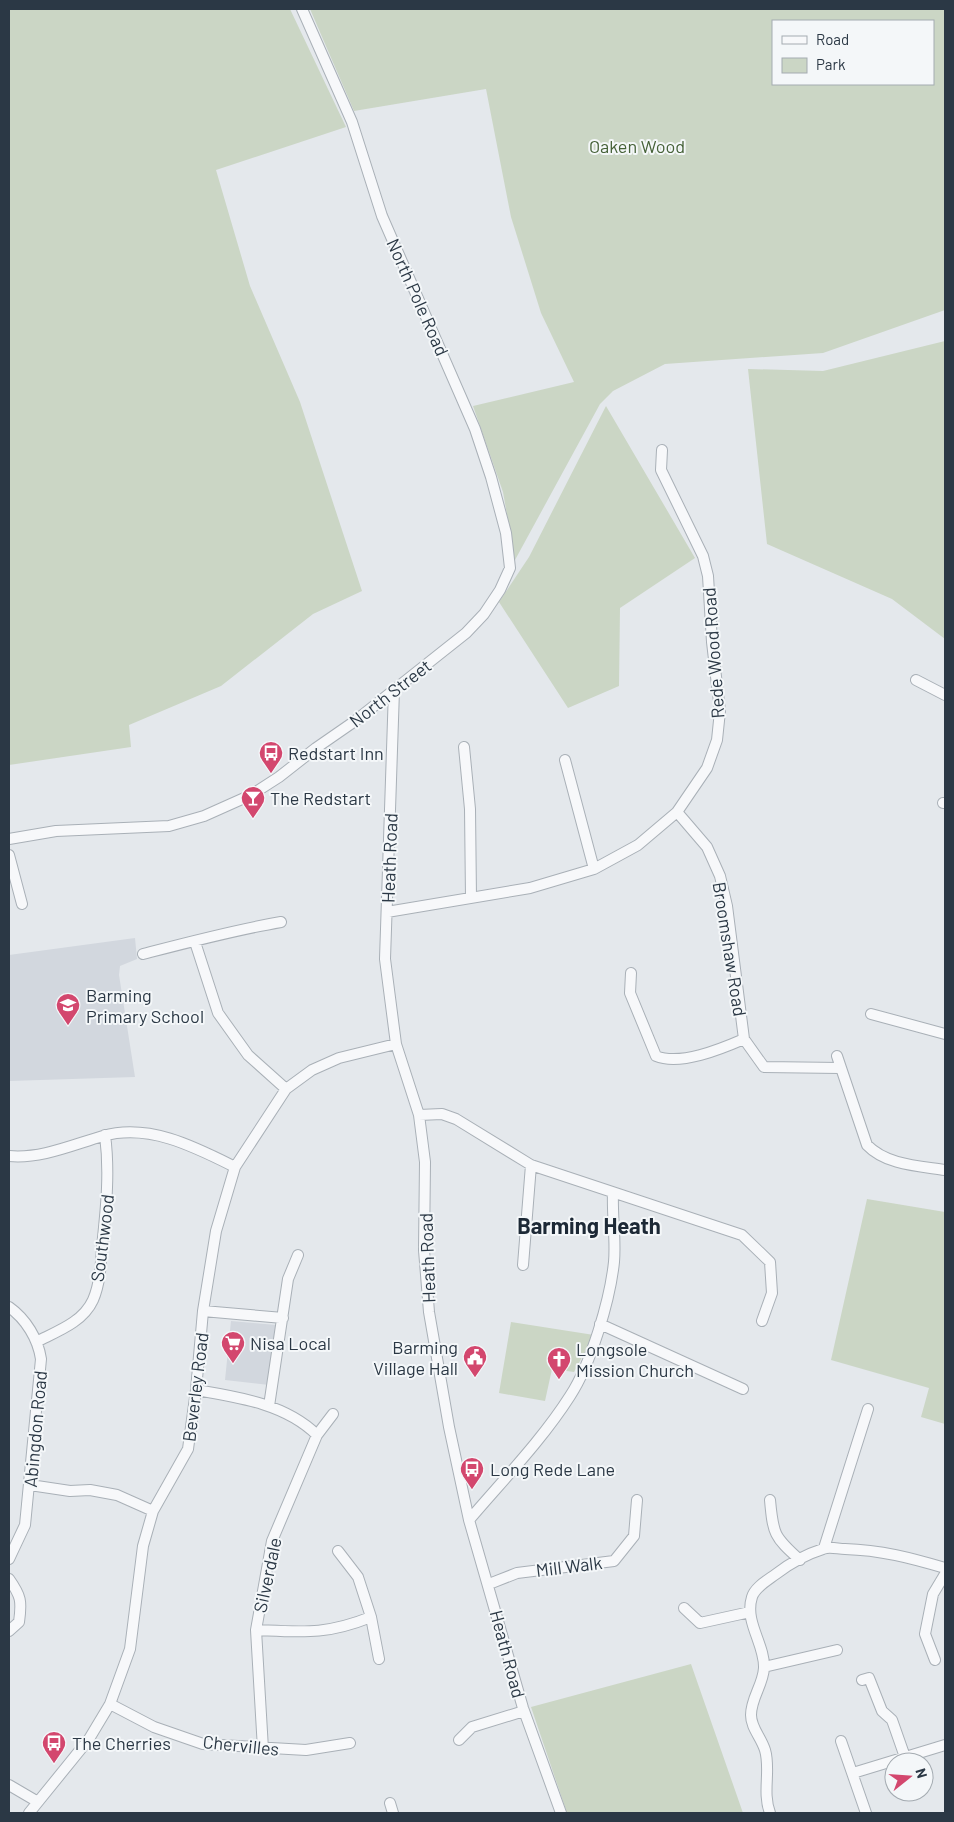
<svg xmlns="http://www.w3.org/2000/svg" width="954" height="1822" font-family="Barlow,sans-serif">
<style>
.built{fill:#d2d7de}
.green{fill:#cbd6c5;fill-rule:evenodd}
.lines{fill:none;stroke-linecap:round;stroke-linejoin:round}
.minor-casing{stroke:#a9b0b7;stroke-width:12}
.minor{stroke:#f7f8fa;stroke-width:10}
.labels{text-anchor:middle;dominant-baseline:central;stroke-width:4;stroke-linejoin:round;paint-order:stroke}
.park-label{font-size:18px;fill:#456137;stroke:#f4f7f9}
.street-label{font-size:18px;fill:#2b3845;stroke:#f4f7f9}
.poi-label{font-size:18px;fill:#2b3845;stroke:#f4f7f9;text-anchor:start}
.district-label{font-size:22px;font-weight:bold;fill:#1d2936;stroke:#f4f7f9}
</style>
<rect width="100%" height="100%" fill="#e4e8ec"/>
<!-- built -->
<path class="built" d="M 135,938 L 137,959 L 120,966 L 119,975 L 135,1077 L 9,1081 L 9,955 Z
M 231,1321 L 276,1325 L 269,1385 L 225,1380 Z"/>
<!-- green -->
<path class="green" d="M 9,9 L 290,9 L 346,127 L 216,170 L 250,286 L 300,402 L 362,591 L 313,614 L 221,686 L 129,725 L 131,747 L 9,765 Z
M 310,9 L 945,9 L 945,310 L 823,353 L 665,364 L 613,391 L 600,404 L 515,560 L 503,492 L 473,406 L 574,382 L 541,313 L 511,217 L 486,89 L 354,111 ZM 773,21 L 933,21 L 933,84 L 773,84 Z
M 945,341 L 945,639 L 892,599 L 767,544 L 748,369 L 823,371 Z
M 606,406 L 695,558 L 620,608 L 619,686 L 568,708 L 499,602 L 529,557 Z
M 867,1199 L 945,1212 L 945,1424 L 921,1417 L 929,1388 L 831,1360 Z
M 511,1322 L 594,1335 L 574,1372 L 552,1369 L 545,1401 L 499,1393 Z
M 691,1664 L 743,1813 L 567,1813 L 531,1707 Z"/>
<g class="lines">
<!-- minor casing -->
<g class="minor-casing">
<path id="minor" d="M 916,680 L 945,695
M 394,690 L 385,959 L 396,1044 L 419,1115 L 425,1162 L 424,1250 L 429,1312 L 449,1427 L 469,1520 L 523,1708 L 561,1813
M 464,747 L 470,809 L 471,898
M 565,760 L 594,869
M 943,803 L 945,803
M 677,812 L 707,847 L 720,876 L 727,906 L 744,1039 L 764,1067 L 840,1068
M 9,839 L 56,831 L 169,826 L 204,816 L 251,795 L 279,777 L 316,748 L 355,721 L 466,633 L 484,614 L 500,590 L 510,568 L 506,533 L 491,477 L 475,429 L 382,216 L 352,122 L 302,9
M 9,855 L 22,904
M 387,912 L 530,888 L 594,869 L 638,845 L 677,812 L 707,768 L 717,740 L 720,711 L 712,642 L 708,576 L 703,556 L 661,470 L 662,450
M 195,942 L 218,1013 L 248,1055 L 286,1089
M 143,954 C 189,942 234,930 281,922
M 631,973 L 630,993 L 656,1056 C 680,1066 721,1049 744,1039
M 871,1014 L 945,1034
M 837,1056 L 867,1145 C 886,1165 919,1166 945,1170
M 419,1115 L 442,1114 L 456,1119 L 531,1165 L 742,1235 L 770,1262 L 772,1293 L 762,1321
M 9,1156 C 41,1159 72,1145 103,1136 C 149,1123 195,1147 235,1167
M 523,1265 L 531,1165
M 9,1307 C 26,1319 38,1339 41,1359 L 25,1525 L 9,1559
M 203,1311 L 283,1318
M 600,1324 L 743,1389
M 38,1341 C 58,1331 83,1322 93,1300 C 100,1284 101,1264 102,1247 C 106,1209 110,1173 105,1135
M 196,1390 C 238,1397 286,1404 317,1435
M 269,1406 L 288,1279 L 298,1255
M 30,1485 L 70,1491 L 90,1490 L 117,1495 L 153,1511
M 770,1500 C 773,1534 774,1537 800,1560
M 469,1520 C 503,1480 542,1440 570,1396 C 591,1364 610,1300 614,1262 C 616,1240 612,1216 613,1193
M 824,1548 L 868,1409
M 338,1551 L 358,1577 L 371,1617 L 379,1659
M 9,1579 C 21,1596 22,1601 19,1622 L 9,1631
M 489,1584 L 517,1573 L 614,1561 L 634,1536 L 637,1500
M 684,1608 L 700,1623 L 750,1612
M 256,1630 C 303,1632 326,1635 371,1617
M 935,1660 L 925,1634 L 933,1594 L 945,1574
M 764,1667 L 837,1650
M 862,1680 L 869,1678 L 882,1711 L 892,1720 L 905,1757
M 110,1704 L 154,1727 L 203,1744 L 306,1750 L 350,1743
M 459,1740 L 472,1727 L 524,1711
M 841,1741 L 866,1813
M 263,1749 L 256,1630 L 272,1541 L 317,1435 L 333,1414
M 853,1773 L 945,1745
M 9,1785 L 38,1802
M 390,1803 L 393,1813
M 29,1813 L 89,1739 L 110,1704 L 130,1649 L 143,1546 L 153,1511 L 188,1449 L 196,1390 L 203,1311 L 216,1231 L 235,1167 L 286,1089 L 312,1070 L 339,1058 L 396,1044
M 770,1813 C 762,1792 771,1770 765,1750 C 761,1737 751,1728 751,1715 C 751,1698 763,1685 764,1668 C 765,1644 744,1622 752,1597 C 755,1587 768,1580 776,1574 C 789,1564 807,1554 823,1549 C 829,1546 838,1549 845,1549 C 881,1550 911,1558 945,1568"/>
</g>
<!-- minor -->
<use href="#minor" class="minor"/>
</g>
<!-- icons -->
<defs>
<g id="bus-pin" transform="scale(1.25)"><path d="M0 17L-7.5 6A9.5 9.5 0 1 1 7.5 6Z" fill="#d3476e" stroke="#f4f7f9"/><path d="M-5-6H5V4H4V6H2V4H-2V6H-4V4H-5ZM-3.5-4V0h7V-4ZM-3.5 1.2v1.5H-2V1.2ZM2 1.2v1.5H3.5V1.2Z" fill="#fff"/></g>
<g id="bar-pin" transform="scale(1.25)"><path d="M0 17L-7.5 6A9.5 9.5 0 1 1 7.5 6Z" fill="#d3476e" stroke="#f4f7f9"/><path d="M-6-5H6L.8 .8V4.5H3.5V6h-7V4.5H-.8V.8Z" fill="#fff"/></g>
<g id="school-pin" transform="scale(1.25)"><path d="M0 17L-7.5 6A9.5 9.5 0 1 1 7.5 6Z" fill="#d3476e" stroke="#f4f7f9"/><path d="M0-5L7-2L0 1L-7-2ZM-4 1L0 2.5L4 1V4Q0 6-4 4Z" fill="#fff"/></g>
<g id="supermarket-pin" transform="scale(1.25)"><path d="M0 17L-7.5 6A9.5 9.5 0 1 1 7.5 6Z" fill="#d3476e" stroke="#f4f7f9"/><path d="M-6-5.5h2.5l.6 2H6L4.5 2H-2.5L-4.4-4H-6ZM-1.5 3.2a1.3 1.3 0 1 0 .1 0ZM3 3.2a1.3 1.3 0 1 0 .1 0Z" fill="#fff"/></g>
<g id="civic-pin" transform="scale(1.25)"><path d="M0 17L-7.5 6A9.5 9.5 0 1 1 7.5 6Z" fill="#d3476e" stroke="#f4f7f9"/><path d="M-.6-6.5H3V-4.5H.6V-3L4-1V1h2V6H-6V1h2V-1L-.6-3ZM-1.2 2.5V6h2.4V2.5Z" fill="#fff"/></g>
<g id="church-pin" transform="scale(1.25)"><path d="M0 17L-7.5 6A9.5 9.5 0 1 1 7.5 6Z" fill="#d3476e" stroke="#f4f7f9"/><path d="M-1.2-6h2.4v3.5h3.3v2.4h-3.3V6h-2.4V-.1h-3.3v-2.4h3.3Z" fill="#fff"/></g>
</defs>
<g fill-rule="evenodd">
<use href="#bus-pin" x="271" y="753"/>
<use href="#bar-pin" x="253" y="798"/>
<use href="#school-pin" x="68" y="1005"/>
<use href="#supermarket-pin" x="233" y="1343"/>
<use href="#civic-pin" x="475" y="1357"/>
<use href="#church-pin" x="559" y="1359"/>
<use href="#bus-pin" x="472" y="1469"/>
<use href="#bus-pin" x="54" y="1743"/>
</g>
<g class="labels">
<!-- park labels -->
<g class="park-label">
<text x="637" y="146">Oaken Wood</text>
</g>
<!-- street labels -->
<g class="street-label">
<text transform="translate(418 297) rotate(66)">North Pole Road</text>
<text transform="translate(713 653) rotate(-94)">Rede Wood Road</text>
<text transform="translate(390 693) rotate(-38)">North Street</text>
<text transform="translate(389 858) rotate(-88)">Heath Road</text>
<text transform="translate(730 949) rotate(81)">Broomshaw Road</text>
<text transform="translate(102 1238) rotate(-83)">Southwood</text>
<text transform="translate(427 1258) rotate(-92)">Heath Road</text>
<text transform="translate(195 1387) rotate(-83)">Beverley Road</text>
<text transform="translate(35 1429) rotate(-85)">Abingdon Road</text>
<text transform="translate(569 1566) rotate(-7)">Mill Walk</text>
<text transform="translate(267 1575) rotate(-78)">Silverdale</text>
<text transform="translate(508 1654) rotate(75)">Heath Road</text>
<text transform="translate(241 1745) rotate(6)">Chervilles</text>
</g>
<!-- poi labels -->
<g class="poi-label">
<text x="288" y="753">Redstart Inn</text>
<text x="270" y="798">The Redstart</text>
<text x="86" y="995">Barming<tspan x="86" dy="21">Primary School</tspan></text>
<text x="250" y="1343">Nisa Local</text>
<text x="458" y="1347" text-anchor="end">Barming<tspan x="458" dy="21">Village Hall</tspan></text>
<text x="576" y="1349">Longsole<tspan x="576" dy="21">Mission Church</tspan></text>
<text x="490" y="1469">Long Rede Lane</text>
<text x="72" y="1743">The Cherries</text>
</g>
<!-- district labels -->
<g class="district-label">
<text x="589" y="1225">Barming Heath</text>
</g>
</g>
<!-- border -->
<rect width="954" height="1822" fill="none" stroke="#2b3845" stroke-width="20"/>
<!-- legend -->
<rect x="772" y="20" width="162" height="65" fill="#f4f7f9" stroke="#a4abb1"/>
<rect x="782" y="36" width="25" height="8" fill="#f7f8fa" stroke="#a4abb1"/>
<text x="816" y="45" font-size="15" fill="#2b3845">Road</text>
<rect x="782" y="58" width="25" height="15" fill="#cbd6c5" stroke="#a4abb1"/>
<text x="816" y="70" font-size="15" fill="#2b3845">Park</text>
<!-- north arrow -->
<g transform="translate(909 1777) rotate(73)"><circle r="24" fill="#f4f7f9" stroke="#a4abb1"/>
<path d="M0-4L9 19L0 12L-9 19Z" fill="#d3476e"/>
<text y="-8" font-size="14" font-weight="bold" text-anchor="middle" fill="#2b3845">N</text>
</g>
</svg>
